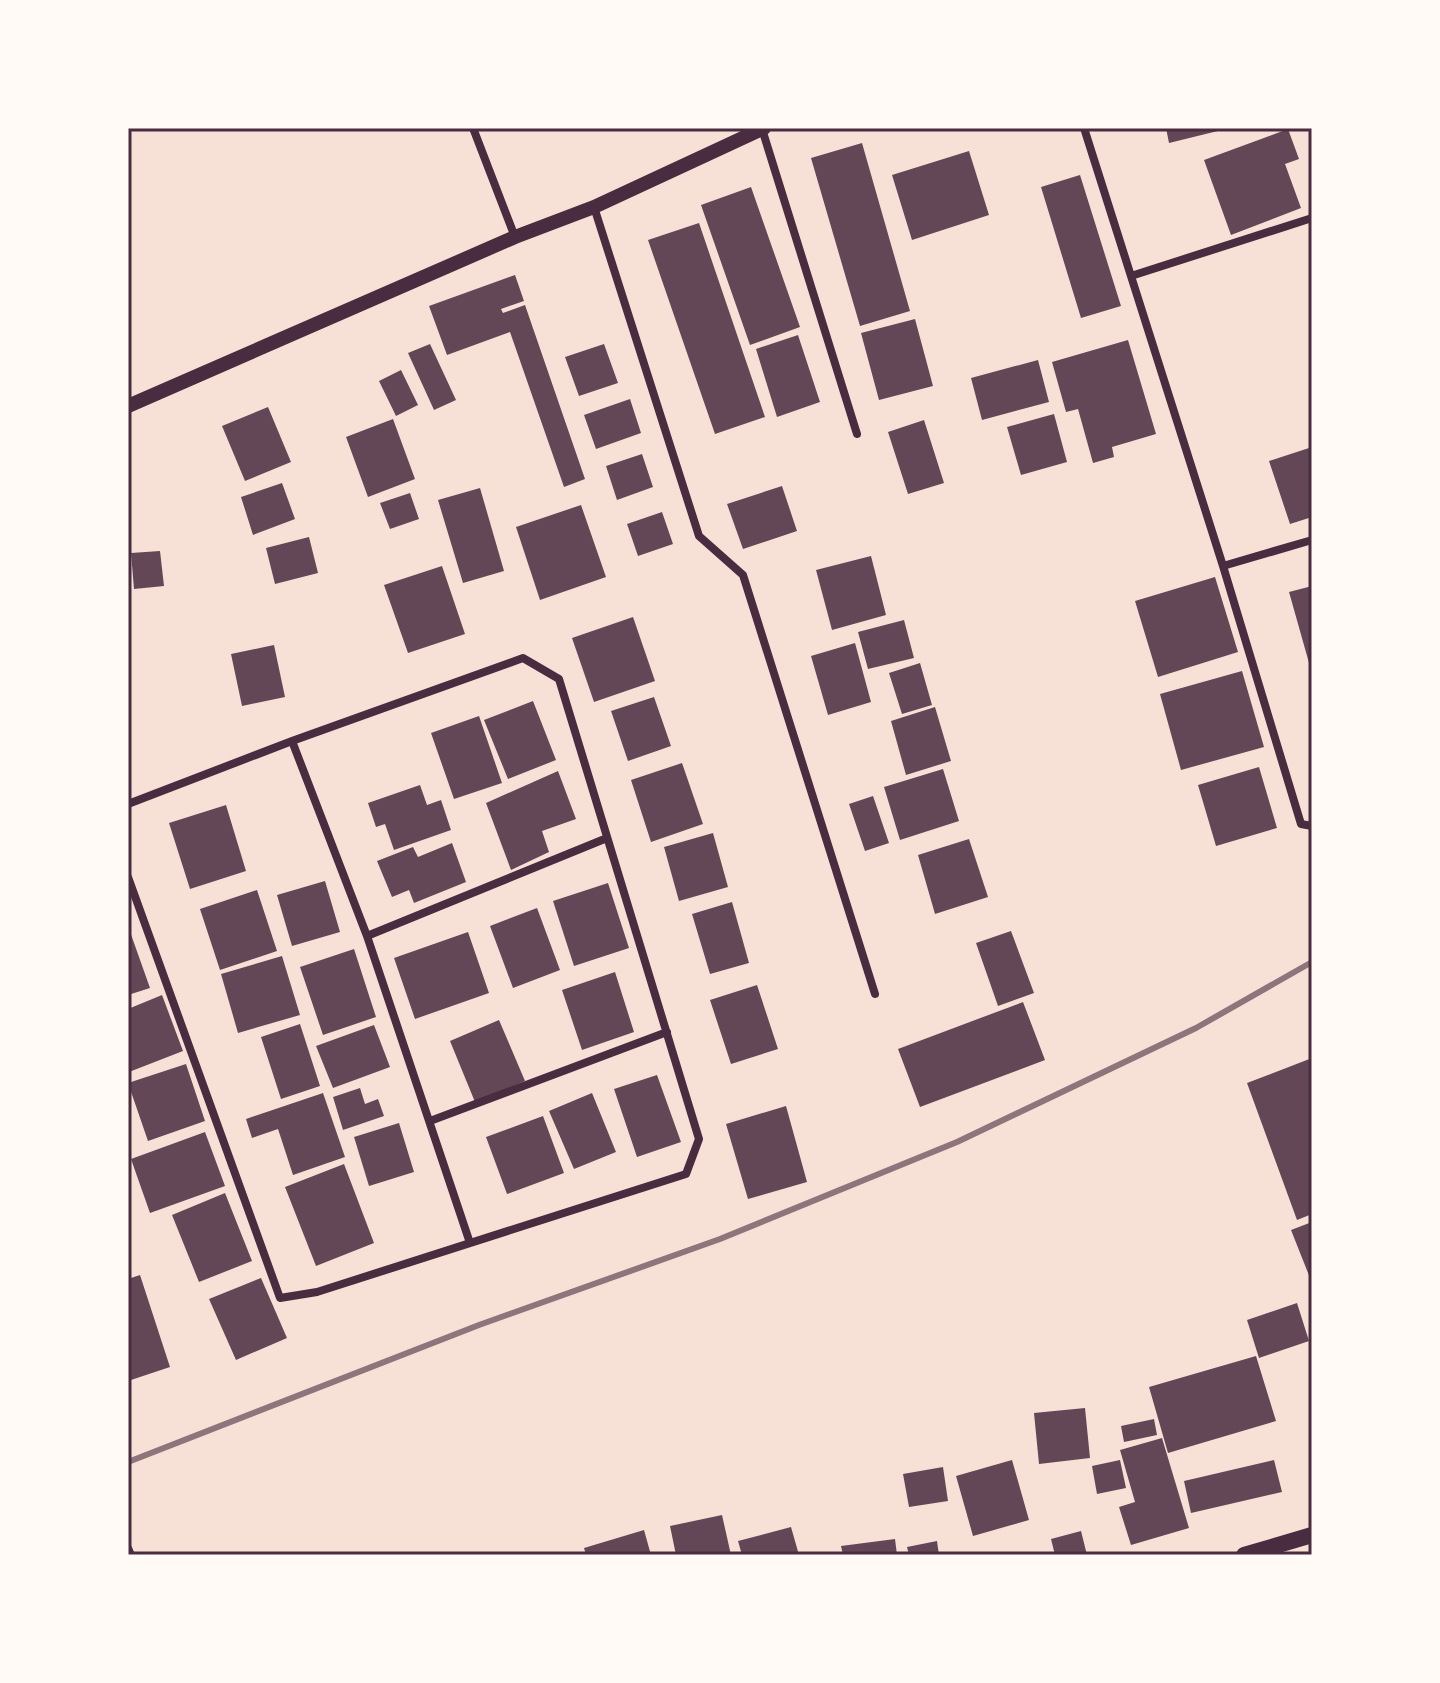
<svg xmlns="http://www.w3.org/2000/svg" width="1440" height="1683" font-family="Mulish,sans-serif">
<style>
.building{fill:#644757}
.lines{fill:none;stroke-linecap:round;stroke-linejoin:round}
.minor{stroke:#4a2c40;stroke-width:8}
.tertiary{stroke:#4a2c40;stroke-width:14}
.secondary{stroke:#4a2c40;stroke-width:16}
.rail{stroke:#8f747c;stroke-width:6}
.neatline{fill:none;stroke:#4a2c40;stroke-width:3}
</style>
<rect width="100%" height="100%" fill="#f7e1d7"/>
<!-- building -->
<path class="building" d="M 1166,128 L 1225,128 L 1226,129 L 1169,143 Z
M 1288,129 L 1299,159 L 1285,164 L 1301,208 L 1231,235 L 1204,160 Z
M 862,143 L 910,311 L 860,326 L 811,158 Z
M 969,151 L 989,215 L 912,240 L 892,175 Z
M 1080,175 L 1121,306 L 1081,318 L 1041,187 Z
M 751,187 L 800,327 L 750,345 L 701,205 Z
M 699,223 L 765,417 L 715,434 L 648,240 Z
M 515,275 L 524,301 L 501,309 L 503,313 L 525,305 L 585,479 L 564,487 L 510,332 L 447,355 L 429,306 Z
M 915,319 L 933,386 L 879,400 L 861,333 Z
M 798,335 L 820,402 L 777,417 L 756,349 Z
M 1128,340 L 1156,434 L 1112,447 L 1114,457 L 1093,463 L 1078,409 L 1066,412 L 1052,362 Z
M 430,344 L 456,400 L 434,410 L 408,353 Z
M 604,344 L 618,383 L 579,396 L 565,357 Z
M 1038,360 L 1049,402 L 982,420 L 971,378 Z
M 401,370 L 418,405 L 396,416 L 379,381 Z
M 630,399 L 641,433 L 596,449 L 584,415 Z
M 268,407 L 291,462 L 245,481 L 222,426 Z
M 1054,414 L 1067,462 L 1021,475 L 1007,427 Z
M 393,419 L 415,479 L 368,497 L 346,437 Z
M 924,420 L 944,483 L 908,494 L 888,432 Z
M 1312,447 L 1312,517 L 1290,524 L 1269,461 Z
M 642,454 L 653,487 L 617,500 L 606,466 Z
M 282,483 L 295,519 L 253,535 L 241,497 Z
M 782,486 L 797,531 L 743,549 L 727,504 Z
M 480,488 L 504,571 L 463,583 L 438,500 Z
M 410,493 L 419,519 L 390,529 L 380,503 Z
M 581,505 L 606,577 L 540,600 L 516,527 Z
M 662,512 L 673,544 L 638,556 L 627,524 Z
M 309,537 L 318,573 L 275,584 L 266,548 Z
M 160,551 L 164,586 L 134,589 L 131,553 Z
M 871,556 L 886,615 L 832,630 L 816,570 Z
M 442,566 L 465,634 L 408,653 L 384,585 Z
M 1215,577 L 1238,652 L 1158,677 L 1135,601 Z
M 1312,586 L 1312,670 L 1311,670 L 1289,592 Z
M 633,617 L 655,681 L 594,702 L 572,638 Z
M 904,620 L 914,658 L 868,669 L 858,632 Z
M 855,643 L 871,702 L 828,715 L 811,656 Z
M 274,645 L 285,697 L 242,706 L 231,654 Z
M 920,663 L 932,705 L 902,714 L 889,673 Z
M 1242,671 L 1264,747 L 1181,770 L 1160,694 Z
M 654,697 L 671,746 L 628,761 L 611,711 Z
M 533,701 L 556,760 L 508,779 L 484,720 Z
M 935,707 L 951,761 L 906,775 L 891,721 Z
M 479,716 L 502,783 L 454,799 L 431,733 Z
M 682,763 L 703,824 L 651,842 L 631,780 Z
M 1259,767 L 1277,828 L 1216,846 L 1198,785 Z
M 943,769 L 959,821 L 900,840 L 884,787 Z
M 558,771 L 576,819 L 542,831 L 549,852 L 511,870 L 486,803 Z
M 420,785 L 427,805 L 441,800 L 451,830 L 394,850 L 385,824 L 376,827 L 368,803 Z
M 873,796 L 889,843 L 865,851 L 849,804 Z
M 226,805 L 246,871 L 190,889 L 169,823 Z
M 713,833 L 728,887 L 679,901 L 664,847 Z
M 969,839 L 988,897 L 935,914 L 918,855 Z
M 452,843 L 466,882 L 414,903 L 409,890 L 392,897 L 377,861 L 413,847 L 418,857 Z
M 325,881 L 340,932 L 292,946 L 277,895 Z
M 608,883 L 629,948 L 574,966 L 553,901 Z
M 257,890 L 277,951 L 220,970 L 200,909 Z
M 732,902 L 749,963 L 710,974 L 692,914 Z
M 537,908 L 560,970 L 513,988 L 490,926 Z
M 128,926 L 150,988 L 128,995 Z
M 1011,931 L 1034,993 L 998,1006 L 976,943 Z
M 468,932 L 489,993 L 415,1019 L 394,958 Z
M 354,949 L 376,1017 L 323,1035 L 300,967 Z
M 282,956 L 300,1015 L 238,1033 L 221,974 Z
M 615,972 L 634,1032 L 582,1050 L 562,990 Z
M 757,985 L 778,1049 L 731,1064 L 710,1000 Z
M 162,995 L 183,1051 L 129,1072 L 128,1009 Z
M 1023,1002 L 1045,1060 L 920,1107 L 898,1049 Z
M 499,1020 L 525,1081 L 475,1102 L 450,1041 Z
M 300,1024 L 320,1086 L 281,1099 L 261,1037 Z
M 374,1025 L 390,1067 L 333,1088 L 316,1046 Z
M 1312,1058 L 1312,1214 L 1297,1220 L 1247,1083 Z
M 186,1064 L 205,1121 L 148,1141 L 128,1083 Z
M 657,1075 L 681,1142 L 637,1157 L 614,1089 Z
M 360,1088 L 365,1104 L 378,1099 L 384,1116 L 343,1130 L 333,1097 Z
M 323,1093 L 345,1157 L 293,1175 L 278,1129 L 252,1138 L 246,1119 Z
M 592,1093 L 616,1152 L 574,1169 L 549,1111 Z
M 786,1106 L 807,1182 L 748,1199 L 726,1124 Z
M 543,1116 L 564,1173 L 507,1194 L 486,1137 Z
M 399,1123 L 414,1172 L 369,1186 L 354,1137 Z
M 205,1132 L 225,1186 L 150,1213 L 131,1159 Z
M 344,1164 L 374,1243 L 316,1266 L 285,1187 Z
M 225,1193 L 252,1261 L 199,1282 L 172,1215 Z
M 1312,1222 L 1312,1283 L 1291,1230 Z
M 140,1275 L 170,1367 L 128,1381 L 128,1279 Z
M 261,1278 L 287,1338 L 236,1360 L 209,1299 Z
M 1297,1303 L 1309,1341 L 1259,1358 L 1247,1320 Z
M 1256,1356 L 1276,1421 L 1168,1453 L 1149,1387 Z
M 1085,1408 L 1090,1458 L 1039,1464 L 1034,1413 Z
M 1154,1419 L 1157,1435 L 1124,1442 L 1121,1426 Z
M 1162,1438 L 1189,1528 L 1131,1545 L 1119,1507 L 1135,1502 L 1120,1450 Z
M 1012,1460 L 1029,1520 L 973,1536 L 956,1476 Z
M 1120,1460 L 1126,1488 L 1097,1494 L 1092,1466 Z
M 1274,1460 L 1282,1492 L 1191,1513 L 1184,1481 Z
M 943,1467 L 948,1501 L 909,1507 L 903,1474 Z
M 722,1515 L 731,1555 L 676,1555 L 670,1526 Z
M 791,1527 L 799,1555 L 742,1555 L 738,1541 Z
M 644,1530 L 651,1555 L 586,1555 L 584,1548 Z
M 1081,1531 L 1087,1555 L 1055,1555 L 1051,1539 Z
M 895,1539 L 897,1555 L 843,1555 L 841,1546 Z
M 937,1541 L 939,1555 L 909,1555 L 907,1547 Z"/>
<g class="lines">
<!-- minor -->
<path class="minor" d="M 473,128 L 515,237
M 1084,128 L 1223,566 L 1301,824 L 1312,826
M 762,129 L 857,434
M 594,207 L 699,536 L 743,575 L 875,994
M 1131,276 L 1312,218
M 1223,566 L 1312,540
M 292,741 L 367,936 L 470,1243
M 128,804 L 292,741 L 523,658 L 559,679 L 699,1139 L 686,1174 L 317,1292 L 280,1298 L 128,877
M 367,936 L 607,838
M 430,1121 L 667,1032
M 128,1548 L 131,1555"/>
<!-- tertiary -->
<path class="tertiary" d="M 128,406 L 515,237 L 594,207 L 764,128"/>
<!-- secondary -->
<path class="secondary" d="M 1244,1555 L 1312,1535"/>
<!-- rail -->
<path class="rail" d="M 128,1462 L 479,1325 L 720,1239 L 957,1142 L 1196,1028 L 1312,962"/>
</g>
<!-- border -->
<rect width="1440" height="1683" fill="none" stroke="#fffaf5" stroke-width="260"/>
<rect x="130" y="130" width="1180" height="1423" class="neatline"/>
</svg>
